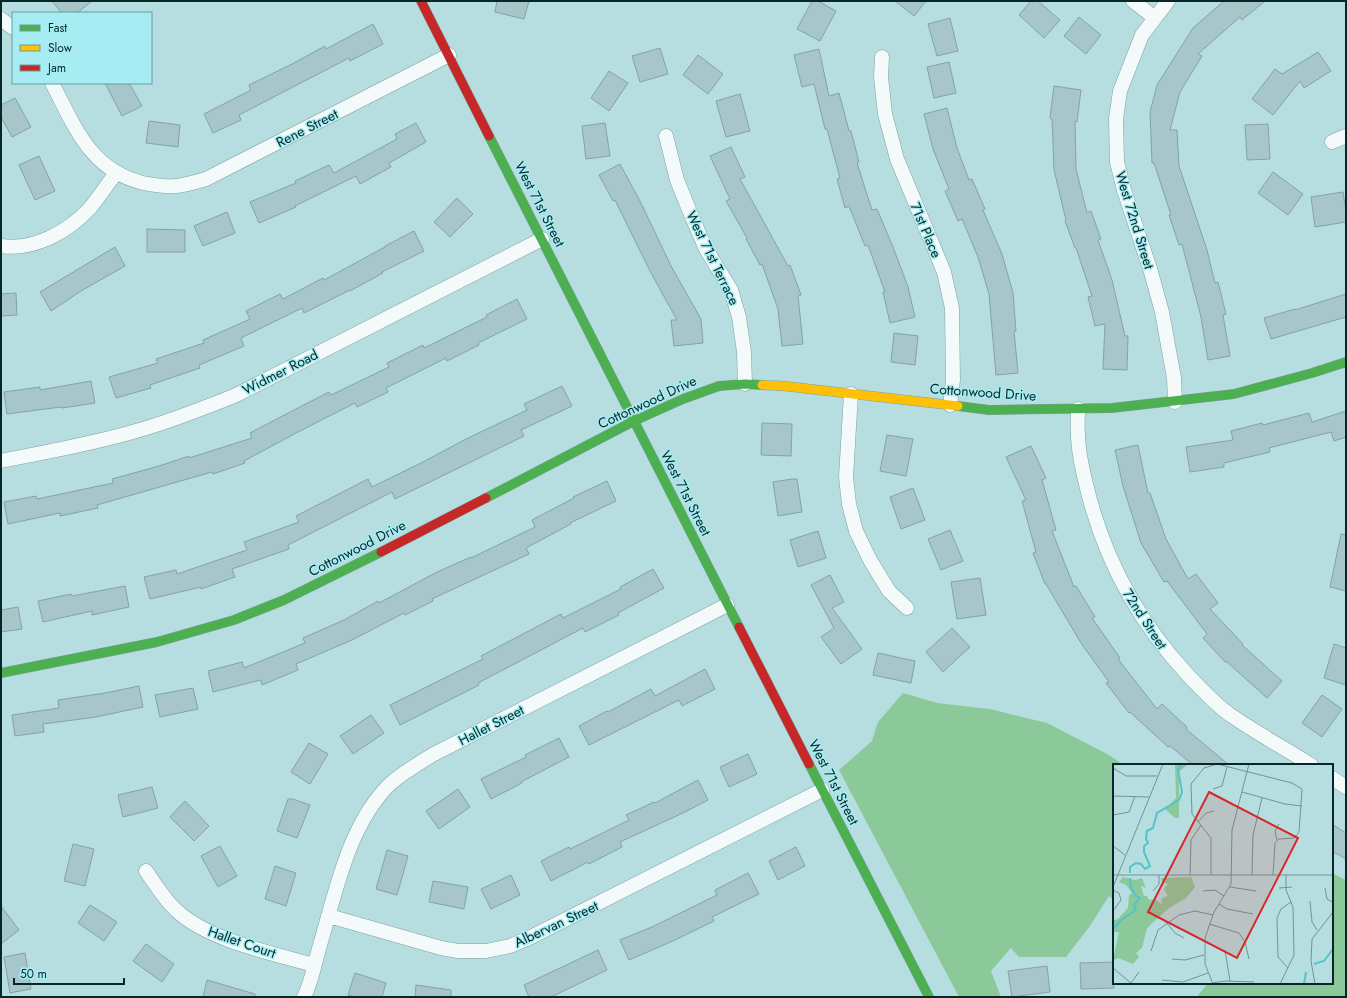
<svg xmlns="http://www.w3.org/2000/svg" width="1347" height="998" font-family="Jost,sans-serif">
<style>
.forest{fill:#8cc99a}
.building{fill:#a7c6ca;stroke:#84a2a7}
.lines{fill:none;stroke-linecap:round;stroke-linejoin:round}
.street-casing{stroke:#80a0a1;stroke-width:15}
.fast-casing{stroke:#80a0a1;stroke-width:10}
.slow-casing{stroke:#80a0a1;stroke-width:10}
.jam-casing{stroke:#80a0a1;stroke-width:10}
.street{stroke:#f4fafa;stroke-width:14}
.fast{stroke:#4caf50;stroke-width:9}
.slow{stroke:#ffc107;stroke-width:9}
.jam{stroke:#c62828;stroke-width:9}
.labels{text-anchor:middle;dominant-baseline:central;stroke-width:3;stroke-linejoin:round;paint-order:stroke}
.street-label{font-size:14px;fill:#072628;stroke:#a5edf2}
.inset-river{fill:none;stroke:#53c4cc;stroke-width:2}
.inset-road{fill:none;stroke:#709496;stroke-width:1}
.view{fill:#d62828;fill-opacity:0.15;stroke:#d62828;stroke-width:2}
.inset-edge{fill:none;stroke:#072628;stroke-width:2}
</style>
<rect width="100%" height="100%" fill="#b6dee0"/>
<!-- forest -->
<path class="forest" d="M 903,693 L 937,703 L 990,709 L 1047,723 L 1109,755 L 1123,765 L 1114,765 L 1114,900 L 1109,896 L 1090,926 L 1066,957 L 1019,957 L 1011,948 L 991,971 L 1001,997 L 959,997 L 839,770 L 872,741 L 878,722 Z
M 1332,873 L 1346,880 L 1346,997 L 1197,997 L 1208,983 L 1332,983 Z"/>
<!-- building -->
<path class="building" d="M 52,1 L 92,1 L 77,13 L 62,13 Z
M 497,1 L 529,1 L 524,19 L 495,12 Z
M 812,1 L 818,1 L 836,11 L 820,41 L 797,29 Z
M 895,1 L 926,1 L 914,16 Z
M 1031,1 L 1038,1 L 1060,20 L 1044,38 L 1019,15 Z
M 1224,1 L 1265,1 L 1242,20 L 1240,17 L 1198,54 L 1202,56 L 1180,92 L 1170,130 L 1177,130 L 1179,166 L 1207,250 L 1215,283 L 1218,282 L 1226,314 L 1223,315 L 1230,356 L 1208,360 L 1201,317 L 1182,244 L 1179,245 L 1169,215 L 1171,215 L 1154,163 L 1152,163 L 1150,112 L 1157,85 L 1193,28 Z
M 1079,17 L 1101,35 L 1086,54 L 1064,36 Z
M 950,18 L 958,51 L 937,56 L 928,24 Z
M 373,24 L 383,44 L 350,61 L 349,58 L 239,115 L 241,120 L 213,133 L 204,114 L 251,90 L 249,85 L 292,64 L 325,46 L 326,49 Z
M 660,48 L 668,74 L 640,82 L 632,56 Z
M 819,49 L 829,96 L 839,93 L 849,131 L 851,131 L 859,162 L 857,163 L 872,210 L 877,209 L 893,247 L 908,287 L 915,317 L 890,323 L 883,292 L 885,292 L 868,245 L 865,246 L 849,206 L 845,208 L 837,179 L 840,178 L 827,129 L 825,129 L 814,84 L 802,87 L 794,55 Z
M 1318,52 L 1331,71 L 1304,88 L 1300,81 L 1273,115 L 1252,99 L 1275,69 L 1282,74 Z
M 698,55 L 723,74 L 708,94 L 683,75 Z
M 949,62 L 956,93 L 934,98 L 927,67 Z
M 609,71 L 628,83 L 609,111 L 591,98 Z
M 105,83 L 129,83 L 142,106 L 122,116 Z
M 1054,86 L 1081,90 L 1077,122 L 1075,121 L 1076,169 L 1087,213 L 1091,211 L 1101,239 L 1098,240 L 1112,280 L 1125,336 L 1128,336 L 1127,370 L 1103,369 L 1105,324 L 1095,326 L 1088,297 L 1092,296 L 1076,248 L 1075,248 L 1065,221 L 1066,220 L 1054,170 L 1052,119 L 1050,118 Z
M 740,94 L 750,131 L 726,137 L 716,101 Z
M 15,98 L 31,127 L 12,137 L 1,117 L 1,105 Z
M 947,108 L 957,148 L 969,180 L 972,179 L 985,209 L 983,210 L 1002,254 L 1013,293 L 1016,331 L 1014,331 L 1018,373 L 996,375 L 989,294 L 978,257 L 962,219 L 958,221 L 945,191 L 949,189 L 933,149 L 924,114 Z
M 149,121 L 180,125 L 178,147 L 146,143 Z
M 416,123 L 426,142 L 389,163 L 391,167 L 360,184 L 356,176 L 295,206 L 296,207 L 259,223 L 250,202 L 296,183 L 295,181 L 329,165 L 334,173 L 397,139 L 395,134 Z
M 605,123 L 610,156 L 586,159 L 582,126 Z
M 1268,124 L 1270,159 L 1247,160 L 1245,125 Z
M 731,147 L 745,177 L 740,179 L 788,266 L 790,265 L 801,295 L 798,296 L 803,344 L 782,346 L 778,309 L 762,264 L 760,265 L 746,239 L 747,238 L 726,201 L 730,199 L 710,156 Z
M 39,156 L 55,191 L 35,200 L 19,165 Z
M 620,164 L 641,203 L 671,266 L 701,319 L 703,343 L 674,346 L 671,320 L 677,320 L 651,273 L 615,200 L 613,201 L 599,175 Z
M 1273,172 L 1303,194 L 1288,215 L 1258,193 Z
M 1343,192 L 1346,211 L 1346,222 L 1315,227 L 1311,197 Z
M 457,198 L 473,214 L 450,237 L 434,222 Z
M 227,212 L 235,233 L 203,246 L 194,226 Z
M 147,229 L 185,230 L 185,252 L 147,252 Z
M 414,231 L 424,251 L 382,272 L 383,273 L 350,291 L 350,290 L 304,313 L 302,308 L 241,338 L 244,346 L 199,365 L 200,368 L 150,385 L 151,388 L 116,398 L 109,377 L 158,363 L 156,359 L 204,343 L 203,340 L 250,319 L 246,311 L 280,294 L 283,299 L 323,278 L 324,280 L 385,247 L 385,246 Z
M 115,247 L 125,266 L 81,291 L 51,311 L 40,292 Z
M 16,293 L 17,315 L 1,316 L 1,294 Z
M 1346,294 L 1346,317 L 1271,339 L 1264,318 L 1295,309 L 1295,310 Z
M 517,299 L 527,319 L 478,343 L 479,345 L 447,361 L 446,358 L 386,388 L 388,392 L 357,407 L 355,403 L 298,432 L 244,461 L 245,463 L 213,474 L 212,472 L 97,505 L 98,508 L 60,516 L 60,513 L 8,524 L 4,502 L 36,496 L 37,499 L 113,483 L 112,479 L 159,466 L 189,456 L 189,458 L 252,438 L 250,433 L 294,410 L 329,392 L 331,395 L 389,367 L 387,363 L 423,345 L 424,348 L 487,317 L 486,315 Z
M 894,333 L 918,336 L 915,365 L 891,362 Z
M 91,381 L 95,403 L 62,408 L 61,407 L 7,414 L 4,392 L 40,387 L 40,390 Z
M 562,386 L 572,406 L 521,430 L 524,436 L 395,499 L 392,492 L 288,545 L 289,549 L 232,569 L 235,577 L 201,589 L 201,587 L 150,599 L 144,577 L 176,570 L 177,574 L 247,550 L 244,542 L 299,522 L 296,516 L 368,479 L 372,487 L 423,462 L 466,439 L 527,410 L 524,404 Z
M 1346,411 L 1346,437 L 1334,441 L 1331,432 L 1269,448 L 1270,452 L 1224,463 L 1224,467 L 1190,472 L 1186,447 L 1233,440 L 1231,431 L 1262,423 L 1263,425 L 1309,413 L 1312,422 Z
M 762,423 L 792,424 L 791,456 L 761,455 Z
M 887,435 L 913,439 L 906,476 L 880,471 Z
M 1138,445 L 1148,493 L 1150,493 L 1166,539 L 1188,579 L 1196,574 L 1218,603 L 1210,609 L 1243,644 L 1242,645 L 1282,681 L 1267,698 L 1226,661 L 1225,662 L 1203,638 L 1207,634 L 1167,581 L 1164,582 L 1141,543 L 1123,486 L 1115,450 Z
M 1031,446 L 1046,478 L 1042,480 L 1056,530 L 1052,531 L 1074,587 L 1076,586 L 1095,617 L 1092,618 L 1120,658 L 1118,659 L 1157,709 L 1162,704 L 1187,727 L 1186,729 L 1229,765 L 1193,765 L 1170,746 L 1168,747 L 1130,712 L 1129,713 L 1106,683 L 1109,682 L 1081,643 L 1046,584 L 1045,584 L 1033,553 L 1036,552 L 1022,501 L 1026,500 L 1006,457 Z
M 792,479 L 797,479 L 802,512 L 778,516 L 773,482 Z
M 607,481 L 616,501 L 570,523 L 571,524 L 526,548 L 529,554 L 432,599 L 433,601 L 405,615 L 404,613 L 352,640 L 296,664 L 298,670 L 262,685 L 261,680 L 213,692 L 208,671 L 242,662 L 244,668 L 305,643 L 303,638 L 344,620 L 378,601 L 379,603 L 437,572 L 471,557 L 471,558 L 535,527 L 532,520 L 574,498 L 573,497 Z
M 913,488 L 925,520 L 901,529 L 890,497 Z
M 950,530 L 963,561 L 941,570 L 928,539 Z
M 818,531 L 826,558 L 798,567 L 790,540 Z
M 1341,534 L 1346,535 L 1346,591 L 1330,587 Z
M 653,569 L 664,588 L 618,613 L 619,615 L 585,632 L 583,628 L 478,683 L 479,685 L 400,725 L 390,705 L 483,659 L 481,656 L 561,614 L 563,618 L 621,589 L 620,587 Z
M 830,575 L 844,602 L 832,608 L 862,649 L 841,664 L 821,637 L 834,628 L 811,585 Z
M 980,578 L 986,615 L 957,619 L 951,582 Z
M 125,586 L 129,607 L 92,615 L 92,611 L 43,622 L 38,601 L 71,594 L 72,596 Z
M 18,607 L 22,629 L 1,632 L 1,610 Z
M 952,628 L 970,647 L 943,672 L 926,652 Z
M 1334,644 L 1346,648 L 1346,685 L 1324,678 Z
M 878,653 L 915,661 L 911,683 L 873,675 Z
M 705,669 L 715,689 L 682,706 L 679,700 L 589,745 L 579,726 L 607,711 L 608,712 L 651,689 L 655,696 Z
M 139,686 L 143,707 L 96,717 L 43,724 L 44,732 L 15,736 L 12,715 L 59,708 L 58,700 L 105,693 Z
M 193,688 L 198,709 L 160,717 L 155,695 Z
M 1322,695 L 1342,709 L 1322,737 L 1302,723 Z
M 371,715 L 384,733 L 353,754 L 340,736 Z
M 559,738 L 569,757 L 521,782 L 522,783 L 491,799 L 481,779 L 526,757 L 525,755 Z
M 309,743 L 328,754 L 310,784 L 291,772 Z
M 748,754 L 757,774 L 729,787 L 720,767 Z
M 698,780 L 708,800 L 685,812 L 620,842 L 622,847 L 589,864 L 588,862 L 551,881 L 541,861 L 569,847 L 570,849 L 629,820 L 626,815 L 654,802 L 655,803 Z
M 152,787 L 158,808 L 123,817 L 118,795 Z
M 458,789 L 470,807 L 439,829 L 426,811 Z
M 288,799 L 293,799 L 310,805 L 297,838 L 277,831 Z
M 185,801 L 209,826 L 194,841 L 170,817 Z
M 1332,824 L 1346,833 L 1346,859 L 1332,851 Z
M 73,844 L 94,849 L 85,886 L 64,881 Z
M 220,846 L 237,876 L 218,887 L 201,856 Z
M 796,847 L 805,866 L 778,880 L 769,861 Z
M 387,850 L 408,856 L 397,895 L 376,889 Z
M 275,866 L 296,873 L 286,906 L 265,899 Z
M 748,873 L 759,894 L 712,917 L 714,921 L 675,940 L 629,960 L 620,940 L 652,927 L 717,895 L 715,890 Z
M 511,875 L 520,895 L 491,909 L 481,889 Z
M 433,881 L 468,887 L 464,909 L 429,902 Z
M 90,905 L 117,922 L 104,941 L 78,923 Z
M 1,906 L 19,930 L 1,944 Z
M 146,944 L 174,964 L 162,982 L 133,961 Z
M 598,950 L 607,970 L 551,997 L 529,997 L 524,985 Z
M 25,953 L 31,989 L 10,993 L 4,957 Z
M 1114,962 L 1114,988 L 1081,989 L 1080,963 Z
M 1047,966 L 1050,992 L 1012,997 L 1008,971 Z
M 355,973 L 386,983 L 382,997 L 356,997 L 348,995 Z
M 207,980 L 255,994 L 255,997 L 203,997 Z
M 416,985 L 451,990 L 451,997 L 415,997 Z"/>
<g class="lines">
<!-- street casing -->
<g class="street-casing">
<path id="street" d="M 1133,1 L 1155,18
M 1168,1 L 1142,35 L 1120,91 L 1116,119 L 1117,162 L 1124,190 L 1151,272 L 1162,312 L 1174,378 L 1175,402
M 1,19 L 13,28
M 882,57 L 881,77 L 885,114 L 897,159 L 944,272 L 952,308 L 953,380 L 950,405
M 52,83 C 75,127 90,170 143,183 C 153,185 165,187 176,186 C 186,185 196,182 206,179 L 449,55
M 666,136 L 677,180 L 692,217 L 706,249 L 731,290 L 739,317 L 744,352 L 745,384
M 1332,142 L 1346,136
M 1,246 C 33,251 68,232 90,208 C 99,197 107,185 116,173
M 851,394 L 846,477 L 849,504 L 856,531 L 870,560 L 889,591 L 907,608
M 1078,409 C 1078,417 1077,426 1078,434 C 1078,451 1082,468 1086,484 C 1103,557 1137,620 1187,674 C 1200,688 1214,703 1229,714 C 1255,732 1284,748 1311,765
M 1,461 C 46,452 92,444 136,431 C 169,422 201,409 234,396 L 542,239
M 1332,778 L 1346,787
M 146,871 C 155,884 164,899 176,910 C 207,940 272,953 314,965
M 329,916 L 441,948 L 458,951 L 486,951 L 510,946 L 529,938 L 822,790
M 304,997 C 312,981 315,962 320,945 C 336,891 349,823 391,783 C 404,772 419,763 434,754 L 727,605"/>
</g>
<!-- fast casing -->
<g class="fast-casing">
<path id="fast" d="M 489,136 L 739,627
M 958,406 L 989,410 L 1112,408 L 1234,394 L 1312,373 L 1346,362
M 486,498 L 634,421 L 683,399 L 719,386 L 745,384 L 762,385
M 1,673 L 157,642 L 234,620 L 284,600 L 381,552
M 809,764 L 929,997"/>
</g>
<!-- slow casing -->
<g class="slow-casing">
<path id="slow" d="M 762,385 L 784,386 L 958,406"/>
</g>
<!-- jam casing -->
<g class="jam-casing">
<path id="jam" d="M 421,1 L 489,136
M 381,552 L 486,498
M 739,627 L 809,764"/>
</g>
<!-- street -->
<use href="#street" class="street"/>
<!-- fast -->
<use href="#fast" class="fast"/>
<!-- slow -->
<use href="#slow" class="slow"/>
<!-- jam -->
<use href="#jam" class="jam"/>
</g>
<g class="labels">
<!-- street labels -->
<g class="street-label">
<text transform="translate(307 128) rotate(-27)">Rene Street</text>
<text transform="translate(540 204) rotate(63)">West 71st Street</text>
<text transform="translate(1135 220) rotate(73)">West 72nd Street</text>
<text transform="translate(926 230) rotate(67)">71st Place</text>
<text transform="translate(713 258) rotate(64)">West 71st Terrace</text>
<text transform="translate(280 372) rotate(-27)">Widmer Road</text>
<text transform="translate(983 392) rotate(4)">Cottonwood Drive</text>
<text transform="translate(647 402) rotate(-25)">Cottonwood Drive</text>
<text transform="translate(686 493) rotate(63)">West 71st Street</text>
<text transform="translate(357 548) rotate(-27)">Cottonwood Drive</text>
<text transform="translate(1145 619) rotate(57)">72nd Street</text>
<text transform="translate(491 725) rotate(-27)">Hallet Street</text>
<text transform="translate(834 782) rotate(63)">West 71st Street</text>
<text transform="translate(556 924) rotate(-25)">Albervan Street</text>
<text transform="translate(242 942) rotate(19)">Hallet Court</text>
</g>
</g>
<!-- overview -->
<g transform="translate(1113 764)">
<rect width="220" height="220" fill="#b6dee0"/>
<path d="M 62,0 L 75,0 L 66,8 L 66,54 L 62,54 L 52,45 L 63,34 ZM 10,113 L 22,116 L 29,114 L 33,124 L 28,122 L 31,132 L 34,132 L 36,136 L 42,135 L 48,140 L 49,134 L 55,132 L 51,125 L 55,120 L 48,117 L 48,114 L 78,113 L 82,123 L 73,134 L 56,144 L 34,164 L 29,184 L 23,189 L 26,193 L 20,200 L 5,194 L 0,196 L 6,168 L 0,168 L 1,156 L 5,155 L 15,144 L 16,131 L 19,129 L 13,121 L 6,118 Z" fill="#8cc99a"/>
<path class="inset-river" d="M 17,109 L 17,103 L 23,99 L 28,100 L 32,105 L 37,102 L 31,88 L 31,82 L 35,79 L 33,75 L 34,67 L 40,64 L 44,49 L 66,36 L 69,28 L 65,5 L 69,0M 0,165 L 8,156 L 23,146 L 21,141 L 27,134 L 22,131 L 18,124 L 17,114M 201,200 L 211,197 L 220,185M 191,220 L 193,208"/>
<path class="inset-road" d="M 0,4 L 13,12 L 44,12M 100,25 L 109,22 L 114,3M 129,28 L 172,40 L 189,42M 0,32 L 36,33M 0,51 L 16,48 L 22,32M 85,58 L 93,49 L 101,47M 164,76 L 162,67 L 166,60M 0,82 L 12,91M 0,111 L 220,111M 77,111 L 78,76 L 88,61M 98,111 L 98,74 L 79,50 L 78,20 L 91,4 L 104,0 L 179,19 L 189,25 L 186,68 L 181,74 L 166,75 L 162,79 L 160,111M 139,111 L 140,71 L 149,34M 0,123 L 50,0M 117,123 L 143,127M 166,124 L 179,123M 212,124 L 214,135 L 220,138M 0,126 L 6,129 L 8,136 L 0,147M 40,127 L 46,120 L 46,111M 90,127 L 102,126 L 111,132M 197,137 L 199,158 L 204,166M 106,140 L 114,145 L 140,150M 53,158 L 62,169 L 71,174M 96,160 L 126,169 L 132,178 L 136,195M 112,186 L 117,217M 38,187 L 45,166 L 66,151 L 82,147 L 100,151M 59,195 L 72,196 L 91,191M 0,204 L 19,220M 175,204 L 165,193 L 164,154 L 168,145 L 178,138M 49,216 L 70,218 L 95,209M 18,219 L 26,208M 99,219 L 112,217 L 141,218M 100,220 L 92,200 L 92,174 L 101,148 L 118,120 L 119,66 L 136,0M 167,220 L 181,191 L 180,143 L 173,126 L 173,111M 202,220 L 198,197 L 199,175 L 220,148"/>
<path class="view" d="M 96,28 L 185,74 L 124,194 L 35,148 Z"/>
<rect width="220" height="220" class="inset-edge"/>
</g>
<!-- border -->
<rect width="1347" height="998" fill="none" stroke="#072628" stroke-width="4"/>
<!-- legend -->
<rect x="12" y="12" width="140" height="72" fill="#a5edf2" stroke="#669da1"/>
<rect x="20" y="25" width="20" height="6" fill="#4caf50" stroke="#669da1"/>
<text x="48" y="32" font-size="12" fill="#072628">Fast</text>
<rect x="20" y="45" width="20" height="6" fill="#ffc107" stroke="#669da1"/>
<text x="48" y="52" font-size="12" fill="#072628">Slow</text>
<rect x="20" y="65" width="20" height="6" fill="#c62828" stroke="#669da1"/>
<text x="48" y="72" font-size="12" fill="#072628">Jam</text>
<!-- scale -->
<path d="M14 978v6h110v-6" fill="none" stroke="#072628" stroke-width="2"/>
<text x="20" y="978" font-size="12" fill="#072628" stroke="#a5edf2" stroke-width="3" paint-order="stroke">50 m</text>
</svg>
